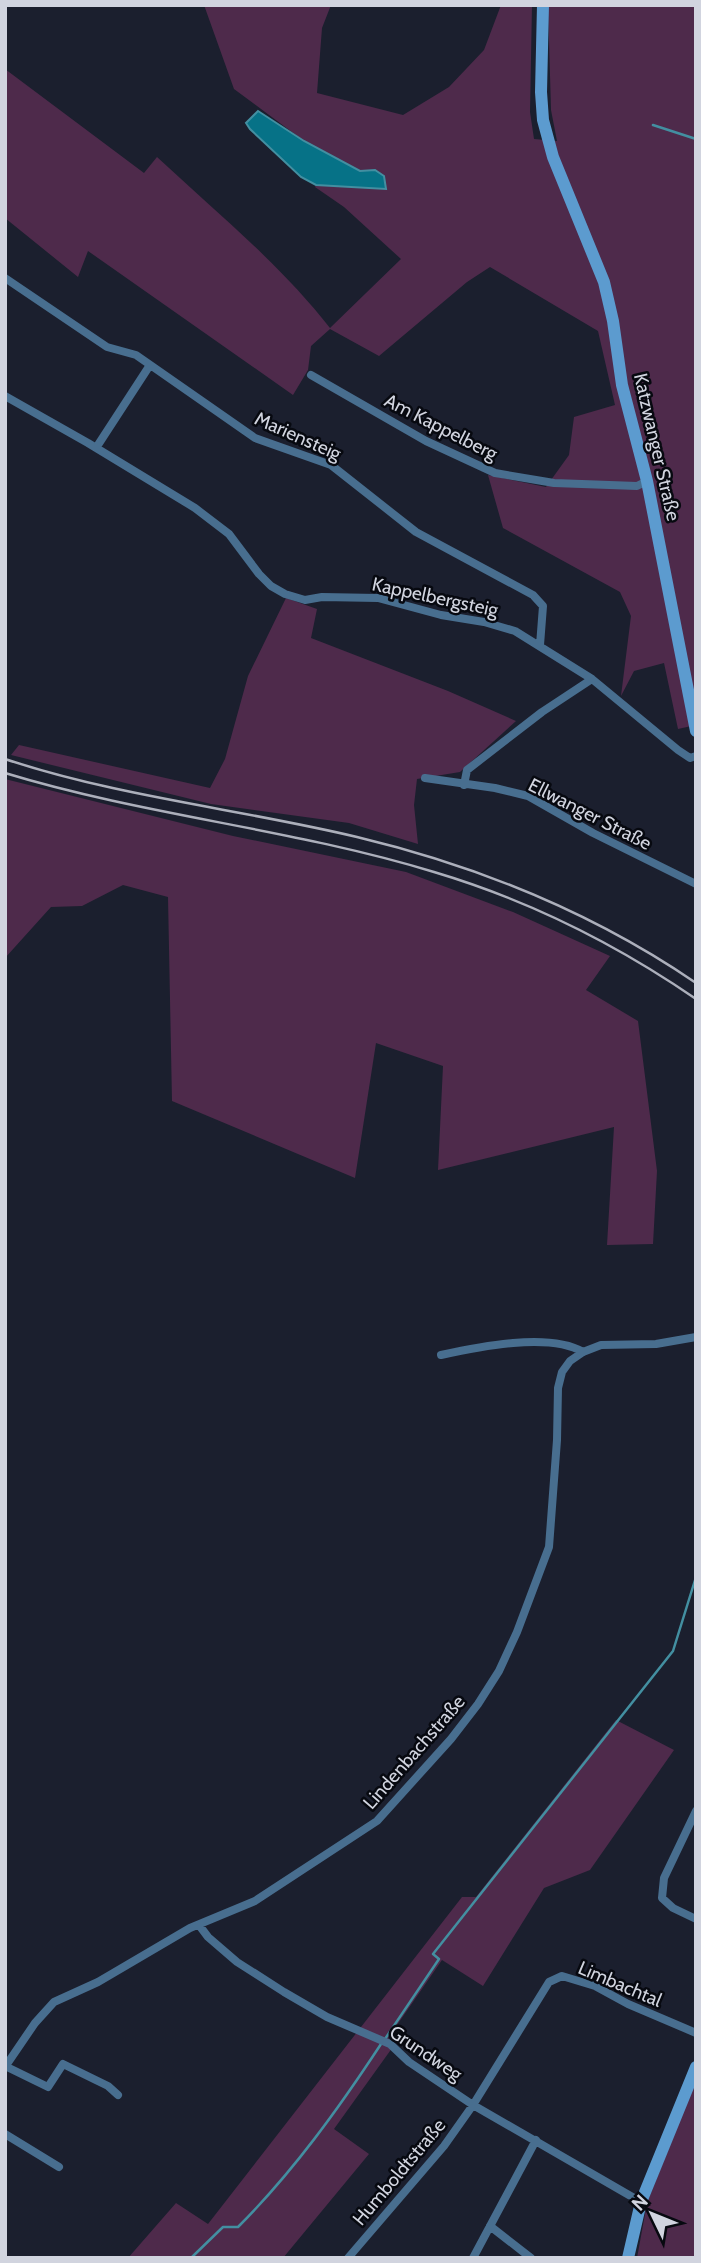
<svg xmlns="http://www.w3.org/2000/svg" width="701" height="2263" font-family="Cabin,sans-serif">
<style>
.green{fill:#4e2a4b}
.water{fill:#067287;stroke:#438fa1;stroke-width:2}
.lines{fill:none;stroke-linecap:round;stroke-linejoin:round}
.stream{stroke:#438fa1;stroke-width:2.5}
.street{stroke:#486e8f;stroke-width:8}
.secondary{stroke:#5c9bcf;stroke-width:12}
.rail{stroke:#acafbb;stroke-width:2.5}
.labels{text-anchor:middle;dominant-baseline:central;stroke-width:5;stroke-linejoin:round;paint-order:stroke}
.street-label{font-size:19px;fill:#d1d4df;stroke:#070910}
</style>
<rect width="100%" height="100%" fill="#1b1f2e"/>
<!-- green -->
<path class="green" d="M 204,5 L 331,5 L 322,28 L 317,93 L 403,115 L 449,87 L 484,50 L 501,5 L 532,5 L 530,112 L 534,139 L 557,141 L 551,110 L 548,5 L 696,5 L 696,725 L 678,729 L 664,663 L 634,671 L 621,696 L 631,616 L 620,592 L 503,528 L 488,475 L 546,487 L 569,455 L 574,417 L 615,405 L 598,331 L 490,267 L 467,282 L 379,356 L 330,329 L 311,346 L 308,370 L 293,395 L 88,251 L 78,277 L 5,218 L 5,69 L 144,173 L 157,157 C 216,212 280,264 330,328 L 401,259 L 344,207 L 315,187 L 316,185 L 386,189 L 384,176 L 375,170 L 360,171 L 304,141 L 234,89 Z
M 286,598 L 317,609 L 311,638 L 448,691 L 516,721 L 460,772 L 417,779 L 414,805 L 418,844 L 349,823 L 211,804 L 11,755 L 19,745 L 210,788 L 225,759 L 248,676 Z
M 5,779 L 233,836 L 406,872 L 513,912 L 610,956 L 586,990 L 638,1021 L 657,1171 L 653,1244 L 607,1245 L 614,1127 L 438,1170 L 443,1066 L 376,1043 L 355,1178 L 172,1101 L 168,897 L 123,885 L 82,906 L 51,907 L 5,958 Z
M 616,1720 L 674,1750 L 590,1870 L 544,1888 L 483,1986 L 442,1960 L 388,2038 L 395,2044 L 334,2129 L 369,2154 L 283,2258 L 128,2258 L 176,2203 L 208,2224 L 462,1897 L 476,1897 Z
M 696,2080 L 696,2258 L 637,2258 L 647,2203 Z"/>
<!-- water -->
<path class="water" d="M 258,111 L 304,141 L 360,171 L 375,170 L 384,176 L 386,189 L 316,185 L 301,177 L 250,129 L 246,123 Z"/>
<g class="lines">
<!-- stream -->
<path class="stream" d="M 653,125 L 696,139
M 385,2039 L 439,1959 L 433,1954 L 673,1651 L 696,1577
M 191,2258 L 223,2227 L 238,2227 C 293,2172 339,2108 381,2044"/>
<!-- street -->
<path class="street" d="M 5,278 L 107,347 L 136,355 L 255,438 L 331,465 L 416,532 L 533,595 L 543,606 L 540,645
M 311,375 L 426,441 L 495,473 L 554,483 L 637,486 L 647,481
M 5,396 L 88,443 L 195,508 L 229,534 L 259,574 L 271,586 L 285,594 L 305,600 L 322,597 L 378,598 L 441,615 L 484,622 L 515,631 L 592,679 L 678,750 L 690,758 L 696,756
M 96,448 L 150,365
M 425,778 L 495,788 L 528,796 L 593,833 L 696,884
M 464,785 L 467,770 L 542,712 L 592,679
M 441,1355 C 478,1347 549,1332 583,1352
M 696,1811 L 664,1878 L 662,1898 L 673,1908 L 696,1919
M 199,1925 L 208,1937 L 237,1962 L 284,1992 L 327,2017 L 390,2044 L 409,2062 L 473,2105 L 641,2202
M 5,2066 L 48,2087 L 63,2064 L 108,2086 L 118,2095
M 5,2067 L 35,2023 L 54,2002 L 98,1982 L 190,1928 L 255,1901 L 377,1821 L 451,1739 L 478,1704 L 499,1671 L 517,1632 L 549,1547 L 557,1440 L 558,1388 L 562,1372 L 570,1361 L 583,1352 L 601,1345 L 656,1344 L 696,1337
M 5,2134 L 59,2167
M 490,2226 L 531,2258
M 348,2258 L 444,2146 L 473,2105 L 549,1982 L 562,1976 L 595,1986 L 628,2004 L 696,2033
M 473,2258 L 536,2140"/>
<!-- secondary -->
<path class="secondary" d="M 543,5 L 541,92 L 543,120 L 553,157 L 604,282 L 613,321 L 622,385 L 647,481 L 696,731
M 628,2258 L 641,2202 L 696,2067"/>
<!-- rail -->
<path class="rail" d="M 5,759 C 119,797 240,809 357,837 C 478,866 592,912 696,983
M 5,773 C 146,816 294,829 434,872 C 528,900 616,944 696,999"/>
</g>
<g class="labels">
<!-- street labels -->
<g class="street-label">
<text transform="translate(441 427) rotate(27)">Am Kappelberg</text>
<text transform="translate(298 436) rotate(24)">Mariensteig</text>
<text transform="translate(657 447) rotate(77)">Katzwanger Straße</text>
<text transform="translate(435 597) rotate(12)">Kappelbergsteig</text>
<text transform="translate(590 814) rotate(27)">Ellwanger Straße</text>
<text transform="translate(414 1752) rotate(-49)">Lindenbachstraße</text>
<text transform="translate(620 1984) rotate(23)">Limbachtal</text>
<text transform="translate(426 2053) rotate(34)">Grundweg</text>
<text transform="translate(399 2172) rotate(-50)">Humboldtstraße</text>
</g>
</g>
<!-- border -->
<rect width="701" height="2263" fill="none" stroke="#d1d4df" stroke-width="14"/>
<!-- north arrow -->
<g transform="translate(652 2214) rotate(313)" stroke="#070910" stroke-width="5" paint-order="stroke">
<path d="M0-5L12 26L0 18L-12 26Z" fill="#d1d4df"/>
<text y="-10" font-size="19" font-weight="bold" text-anchor="middle" fill="#d1d4df">N</text>
</g>
</svg>
